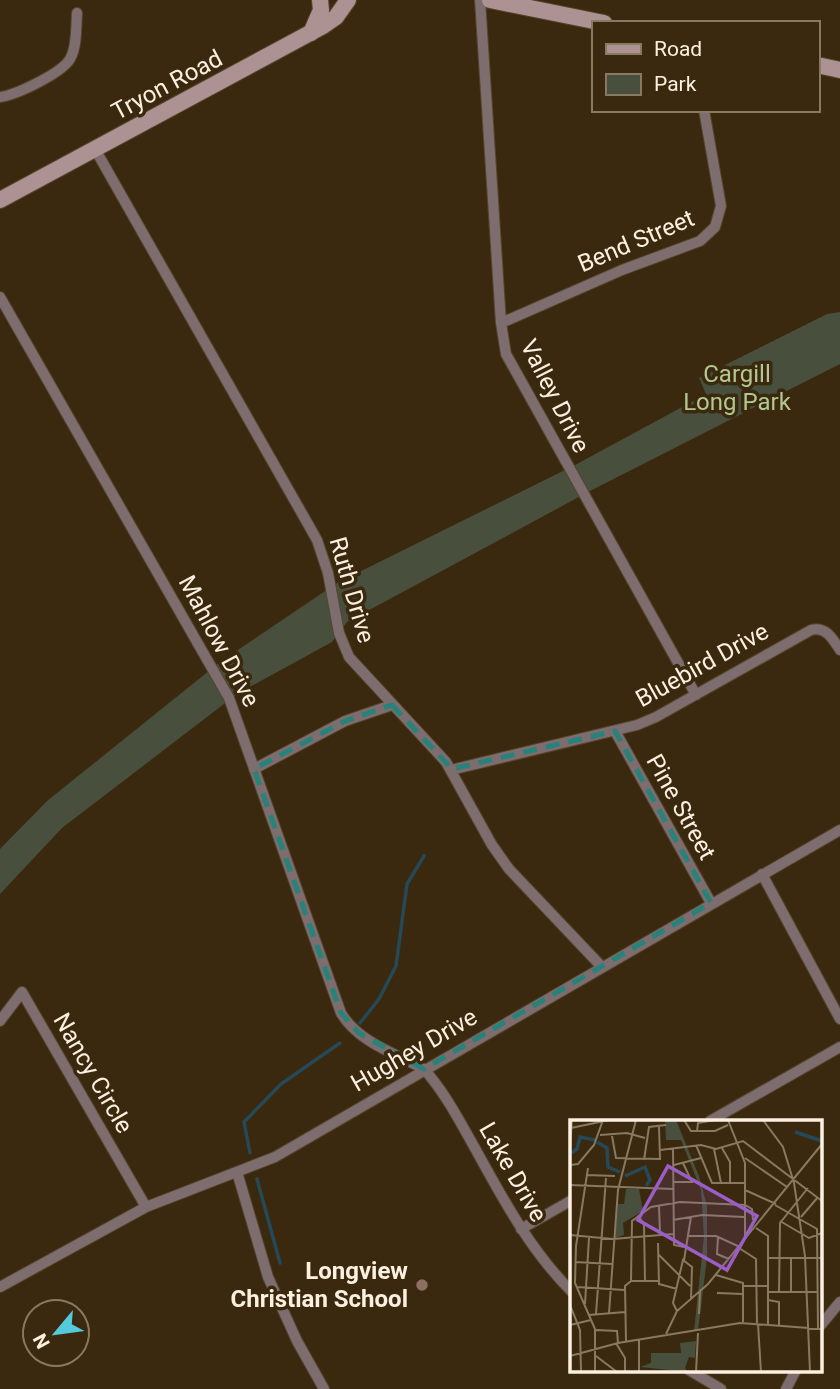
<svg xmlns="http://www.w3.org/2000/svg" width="840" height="1389" font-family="Roboto,sans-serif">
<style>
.green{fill:#484f3c}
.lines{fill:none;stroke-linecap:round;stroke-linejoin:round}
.stream{stroke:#254957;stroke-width:3.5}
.street-casing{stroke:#55452c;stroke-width:12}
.secondary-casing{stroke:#55452c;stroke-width:18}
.street{stroke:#7e6d6e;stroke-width:10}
.secondary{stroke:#ad9293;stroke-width:16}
.marked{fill:none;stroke:#27827a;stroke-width:5;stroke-dasharray:14 9;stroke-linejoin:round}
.education-dot{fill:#8d6e63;stroke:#3a290e;stroke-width:2.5}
.labels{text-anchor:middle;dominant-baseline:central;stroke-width:7;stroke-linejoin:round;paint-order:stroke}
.street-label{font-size:24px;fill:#fcf0e1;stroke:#3a290e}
.park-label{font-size:24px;fill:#b3c790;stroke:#3a290e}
.poi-label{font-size:24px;font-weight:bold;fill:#fcf0e1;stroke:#3a290e;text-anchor:end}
.inset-river{fill:none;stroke:#254957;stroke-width:3.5}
.inset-road{fill:none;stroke:#887962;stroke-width:2}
.view{fill:#9b5dc8;fill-opacity:0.15;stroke:#9b5dc8;stroke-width:3.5}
.inset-edge{fill:none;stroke:#fcf0e1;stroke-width:3.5}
</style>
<rect width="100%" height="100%" fill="#3a290e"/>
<!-- green -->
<path class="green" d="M 840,312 L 840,364 L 590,491 L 347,622 L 332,642 L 237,694 L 62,828 L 0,894 L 0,849 L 47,801 L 220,662 L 337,583 L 577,464 L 706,394 L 699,378 L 827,314 Z"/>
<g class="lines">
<!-- stream -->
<path class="stream" d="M 360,1023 L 379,999 L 396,966 L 407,884 L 424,856
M 250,1153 L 244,1122 L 281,1084 L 340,1043
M 257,1179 L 280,1263"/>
<!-- street casing -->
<g class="street-casing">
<path id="street" d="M 480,0 L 501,323 L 506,354 L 696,695
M 0,97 C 16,95 65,72 71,57 C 77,45 76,27 77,13
M 95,149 L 317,540 L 328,573 L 339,633 L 349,657 L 446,762 L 492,845 L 509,869 L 601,966
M 0,297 L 229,698 L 341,1013 C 358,1042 396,1054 424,1069 C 446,1094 460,1122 476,1150 C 504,1201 531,1251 572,1292
M 501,323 L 622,270 L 700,241 L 715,227 L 721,206 L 704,110
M 615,731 L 711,903
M 254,769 L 345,721 L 392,705
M 451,770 L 637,725 L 656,717 L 811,630 C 826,626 833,639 840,650
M 762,874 L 840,1019
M 0,1021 L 22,992 L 146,1207
M 710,1121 L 840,1047
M 237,1172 L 268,1277 L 297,1341 L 324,1389
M 521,1229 L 572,1200
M 0,1287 L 146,1207 L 275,1157 L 840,830
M 821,1325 L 840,1302
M 689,1370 L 721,1389
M 786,1389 L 796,1370"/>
</g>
<!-- secondary casing -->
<g class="secondary-casing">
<path id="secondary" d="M 490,0 L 604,23
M 311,33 L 321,10 L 320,0
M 817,65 L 840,70
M 0,200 L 323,26 L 336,17 L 348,0"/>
</g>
<!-- street -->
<use href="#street" class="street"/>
<!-- secondary -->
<use href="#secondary" class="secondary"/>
</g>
<!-- marked area -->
<path class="marked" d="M 392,705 L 452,769 L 615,731 L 711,903 L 424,1069 L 359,1033 L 341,1013 L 254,769 L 345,721 Z"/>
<!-- markers -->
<circle class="education-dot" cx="422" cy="1285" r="7"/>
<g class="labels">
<!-- street labels -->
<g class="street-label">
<text transform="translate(167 85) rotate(-28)">Tryon Road</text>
<text transform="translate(636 241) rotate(-23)">Bend Street</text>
<text transform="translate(555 396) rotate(63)">Valley Drive</text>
<text transform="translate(352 590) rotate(74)">Ruth Drive</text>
<text transform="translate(219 641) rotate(62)">Mahlow Drive</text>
<text transform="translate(702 665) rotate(-29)">Bluebird Drive</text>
<text transform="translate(681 807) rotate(61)">Pine Street</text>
<text transform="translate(414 1050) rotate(-30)">Hughey Drive</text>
<text transform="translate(93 1073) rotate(60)">Nancy Circle</text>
<text transform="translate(513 1172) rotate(60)">Lake Drive</text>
</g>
<!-- park labels -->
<g class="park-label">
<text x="737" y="374">Cargill<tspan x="737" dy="28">Long Park</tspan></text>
</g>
<!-- poi labels -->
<g class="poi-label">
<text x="408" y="1271">Longview<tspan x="408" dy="28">Christian School</tspan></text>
</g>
</g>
<!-- overview -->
<g transform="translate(570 1120)">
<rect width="252" height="252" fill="#3a290e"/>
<path d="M 95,0 L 106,0 L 129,56 L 137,86 L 137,138 L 128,211 L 124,211 L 134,116 L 131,70 L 111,20 L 96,20 ZM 56,69 L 69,69 L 73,91 L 53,103 L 54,115 L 45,118 L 48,84 L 54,84 ZM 126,221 L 125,238 L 119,237 L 115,248 L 118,252 L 70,247 L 81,243 L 81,233 L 111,233 L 110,223 Z" fill="#484f3c"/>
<path class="inset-river" d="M 225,12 L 252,21M 27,22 L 37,28 L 38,47 L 50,52M 1,33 L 7,29 L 10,17 L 25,20M 55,56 L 75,47 L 80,60 L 76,66"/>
<path class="inset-road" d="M 114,0 L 121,11 L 145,11 L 158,5M 158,0 L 175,43 L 175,119M 193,0 L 213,27 L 224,63 L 235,136 L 240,252M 1,8 L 39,0M 127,11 L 128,3 L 145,0M 30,15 L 57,13 L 75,18M 42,16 L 46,38 L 90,39 L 89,6M 126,25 L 142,63 L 175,63M 0,27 L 2,0M 103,28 L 104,125 L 114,127M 152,28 L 160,42 L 160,63M 144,29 L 151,63M 90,30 L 131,25 L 146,29 L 173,21 L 252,81M 175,38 L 217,67M 74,40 L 79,7 L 96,5M 0,45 L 8,44 L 24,25 L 33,0M 104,45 L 131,38M 18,48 L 6,126 L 5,163 L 25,209 L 25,252M 17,55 L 45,56M 104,62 L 122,62 L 113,43M 0,65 L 103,69M 175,70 L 206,84M 205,85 L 247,109 L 248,209M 89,86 L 90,114M 68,95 L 74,105 L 75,161M 231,97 L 248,77M 103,100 L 132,95 L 174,97M 210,101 L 239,118 L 252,113M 186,108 L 198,116 L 198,204M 0,115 L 43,119 L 103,114M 117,116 L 146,116 L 170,127M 148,117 L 147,134 L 159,139M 88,123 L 89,164 L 107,169M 169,128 L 186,139 L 187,203M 88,134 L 120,166M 198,138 L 252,138M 221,138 L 221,172M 114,140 L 121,97M 5,142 L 42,144M 146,155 L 173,163 L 173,202M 61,161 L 88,161M 173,166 L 198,166M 7,167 L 55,170M 198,172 L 248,172M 209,172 L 210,103 L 238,68M 147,173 L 173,174M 198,180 L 209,182 L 209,206M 15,184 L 19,118M 0,185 L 10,210 L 11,252M 107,191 L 103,183 L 113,140 L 122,147 L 121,179M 39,193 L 48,70 L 66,0M 26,194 L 36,58M 129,194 L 130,172M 19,195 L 55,192M 188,204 L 191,252M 0,205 L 21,200M 26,210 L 47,211 L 48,223M 96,214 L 107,191 L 138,164 L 252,24M 56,221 L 55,166 L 61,161 L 62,101 L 81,87 L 110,82 L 175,85 L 182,89 L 183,100M 46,223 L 55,238 L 55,252M 0,236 L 48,223 L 170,203 L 252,209M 26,236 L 47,252M 69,252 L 69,220M 126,252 L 128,213"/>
<path class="view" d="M 98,46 L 187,96 L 157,150 L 68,100 Z"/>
<rect width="252" height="252" class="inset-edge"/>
</g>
<!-- legend -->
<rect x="592" y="21" width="228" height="91" fill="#3a290e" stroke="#887962" stroke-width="2"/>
<rect x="606" y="44" width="35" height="10" fill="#ad9293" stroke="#887962" stroke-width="2"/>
<text x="654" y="56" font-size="21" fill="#fcf0e1">Road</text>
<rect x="606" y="74" width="35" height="21" fill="#484f3c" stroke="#887962" stroke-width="2"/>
<text x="654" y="91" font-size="21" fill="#fcf0e1">Park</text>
<!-- north arrow -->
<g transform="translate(56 1333) rotate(241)"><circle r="33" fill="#3a290e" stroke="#887962" stroke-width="2"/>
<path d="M0-5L12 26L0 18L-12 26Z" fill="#54cadd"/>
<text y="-10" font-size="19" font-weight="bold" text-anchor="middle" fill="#fcf0e1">N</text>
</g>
</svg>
